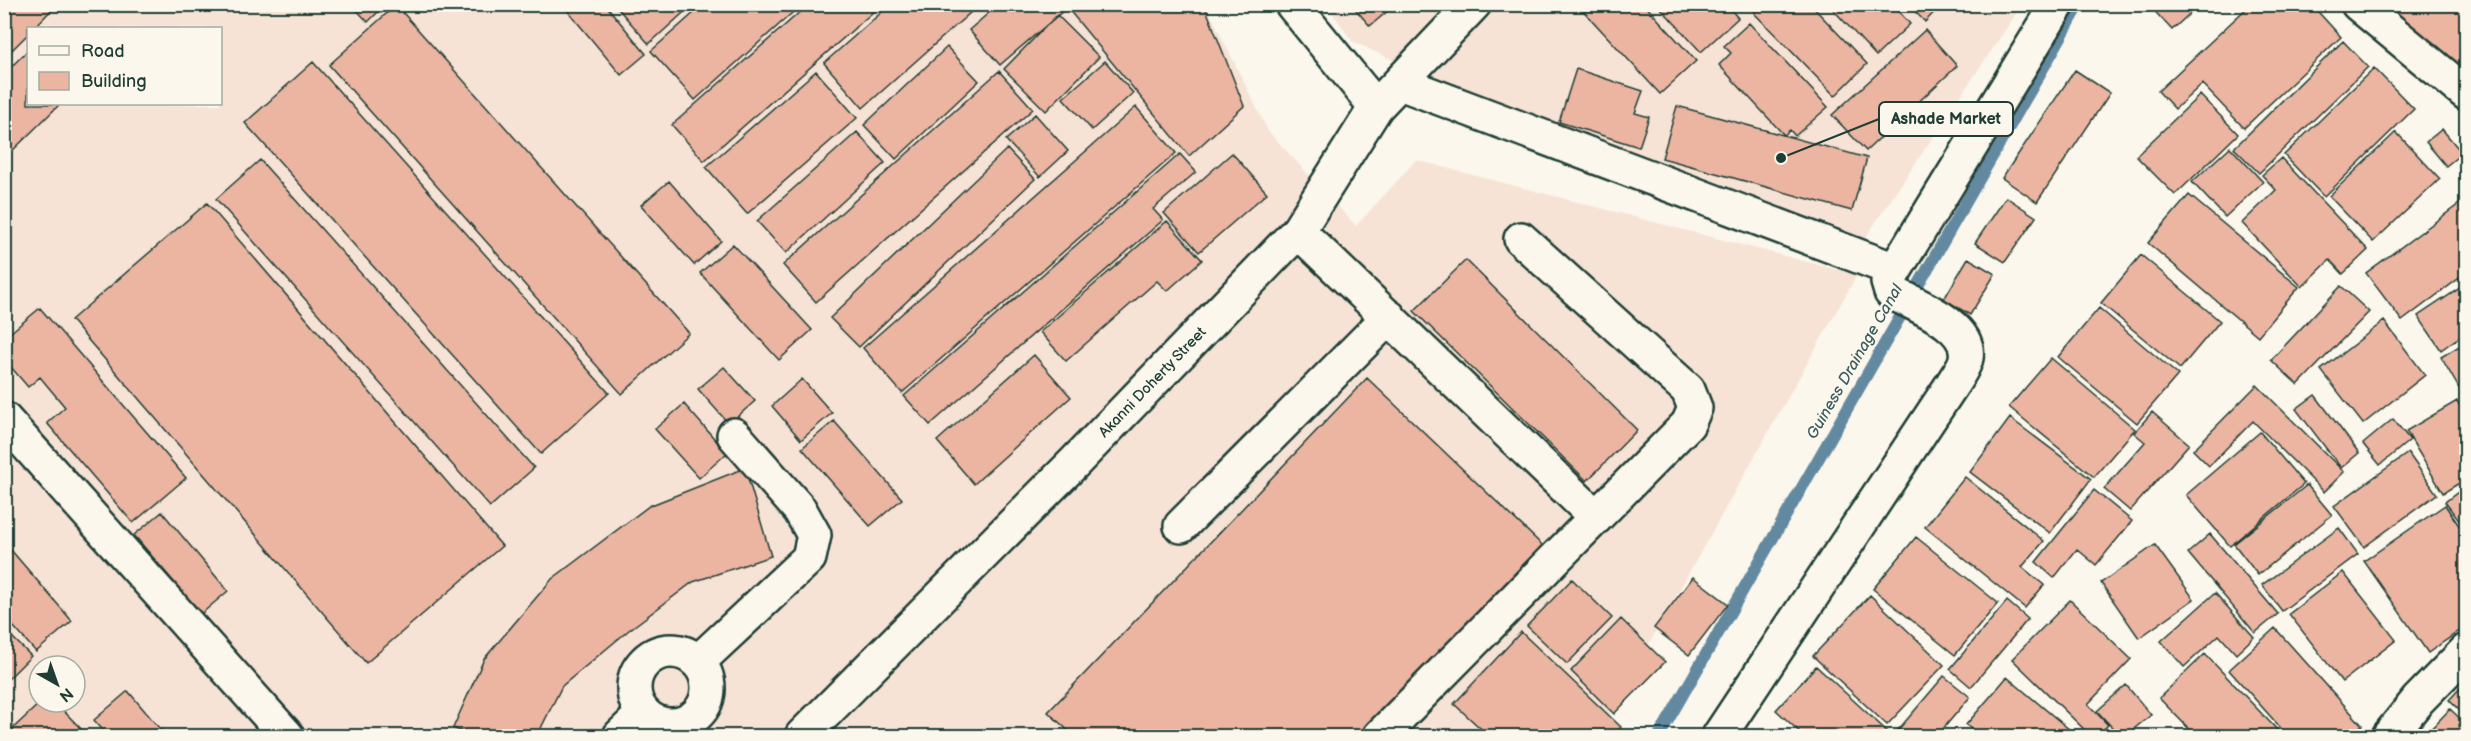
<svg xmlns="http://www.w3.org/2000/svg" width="2471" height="741" font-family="'Balsamiq Sans',sans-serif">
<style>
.built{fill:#f6e3d6;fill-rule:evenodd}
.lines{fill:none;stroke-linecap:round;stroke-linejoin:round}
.stream{stroke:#6389a1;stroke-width:12}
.building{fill:#ecb5a1;stroke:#1f3d34;stroke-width:1.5}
.minor-casing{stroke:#1f3d34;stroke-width:38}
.minor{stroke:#fbf7ec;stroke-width:33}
.labels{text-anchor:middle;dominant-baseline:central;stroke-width:5;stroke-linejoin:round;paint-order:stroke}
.street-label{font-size:15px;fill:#1f3d34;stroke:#fbf7ec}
.water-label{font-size:16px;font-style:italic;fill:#3b5d61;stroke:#fbf7ec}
.leader{fill:none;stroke:#1f3d34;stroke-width:2}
.callout-dot{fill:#1f3d34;stroke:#fbf7ec;stroke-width:2}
.callout{fill:#fbf7ec;stroke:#1f3d34;stroke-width:2}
.callout-label{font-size:16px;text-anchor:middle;font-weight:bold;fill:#1f3d34}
</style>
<rect width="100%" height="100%" fill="#fbf7ec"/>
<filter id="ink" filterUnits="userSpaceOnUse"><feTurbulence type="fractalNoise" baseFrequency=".0167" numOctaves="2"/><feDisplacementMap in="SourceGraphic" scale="12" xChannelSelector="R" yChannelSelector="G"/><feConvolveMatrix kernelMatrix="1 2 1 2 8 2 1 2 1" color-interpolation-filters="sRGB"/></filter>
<g filter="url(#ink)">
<!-- built -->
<path class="built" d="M 4,5 L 1206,5 L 1268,131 L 1356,226 L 1416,160 L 1857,275 L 1597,736 L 5,736 ZM 28,28 L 220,28 L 220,104 L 28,104 ZM 39,666 L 75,666 L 75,702 L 39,702 Z
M 1327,5 L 2022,5 L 1863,241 L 1424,75 L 1352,41 Z"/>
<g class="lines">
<!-- stream -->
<path class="stream" d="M 1659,736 L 2080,4"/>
</g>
<!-- building -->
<path class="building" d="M 4,4 L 57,4 L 34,28 L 28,28 L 28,34 L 4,58 Z
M 351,4 L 386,4 L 368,22 Z
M 562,4 L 605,4 L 646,54 L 621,75 Z
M 614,4 L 693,4 L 649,44 Z
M 704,4 L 802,4 L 695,100 L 651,51 Z
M 809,4 L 882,4 L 704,161 L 672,125 Z
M 891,4 L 980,4 L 863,108 L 824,63 Z
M 999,4 L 1057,4 L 1063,11 L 1000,65 L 969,30 Z
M 1064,4 L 1204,4 L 1244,106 L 1189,156 Z
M 1351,4 L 1396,4 L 1370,26 Z
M 1577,4 L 1644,4 L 1696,61 L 1660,94 Z
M 1657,4 L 1726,4 L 1738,18 L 1701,52 Z
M 1763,4 L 1810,4 L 1867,64 L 1835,96 L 1754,13 Z
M 1828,4 L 1892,4 L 1910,24 L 1876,56 Z
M 1908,4 L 1942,4 L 1925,22 Z
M 2148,4 L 2200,4 L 2172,30 Z
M 2251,4 L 2311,4 L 2341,37 L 2244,128 L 2202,84 L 2175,109 L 2158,91 Z
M 2372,4 L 2466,4 L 2466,82 Z
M 396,5 L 689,333 L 622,394 L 329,65 Z
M 1057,15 L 1099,57 L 1046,111 L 1004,69 Z
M 1749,23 L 1828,107 L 1795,136 L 1790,130 L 1784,135 L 1719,65 L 1731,53 L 1724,46 Z
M 1925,30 L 1957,66 L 1866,151 L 1832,115 Z
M 2343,41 L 2368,67 L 2259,173 L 2234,148 Z
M 947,47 L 979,81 L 896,159 L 864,125 Z
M 28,50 L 28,104 L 60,104 L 4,159 L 4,74 Z
M 1105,61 L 1133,93 L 1092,130 L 1063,98 Z
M 313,62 L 609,393 L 541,454 L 245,123 Z
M 2374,68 L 2414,109 L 2324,197 L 2284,155 Z
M 1576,69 L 1643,91 L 1635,113 L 1649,117 L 1639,147 L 1559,122 Z
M 2075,70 L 2110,93 L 2037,202 L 2002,178 Z
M 816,71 L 857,118 L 747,214 L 706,167 Z
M 999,71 L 1033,109 L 816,302 L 783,265 Z
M 2200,95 L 2238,134 L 2175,195 L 2136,156 Z
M 1677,106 L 1867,158 L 1852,211 L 1662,158 Z
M 1136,107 L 1176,153 L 902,393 L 863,348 Z
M 1035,114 L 1068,151 L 1040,177 L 1006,140 Z
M 2442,129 L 2462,153 L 2446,166 L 2426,142 Z
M 857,132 L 885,163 L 786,253 L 757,221 Z
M 2396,132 L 2440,179 L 2373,242 L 2329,196 Z
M 2230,147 L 2263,182 L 2225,217 L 2192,182 Z
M 1007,149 L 1035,179 L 859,347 L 830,318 Z
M 1232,153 L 1267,193 L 1199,252 L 1164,213 Z
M 1180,154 L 1196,172 L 1153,209 L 1163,220 L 930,425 L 904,396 Z
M 2281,158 L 2368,250 L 2343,274 L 2330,260 L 2302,287 L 2242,223 L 2276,190 L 2262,175 Z
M 260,160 L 534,468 L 490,507 L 216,199 Z
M 669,181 L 721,241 L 694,265 L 641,205 Z
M 2189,195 L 2299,287 L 2258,336 L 2148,243 Z
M 2006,197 L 2036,217 L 2005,262 L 1975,243 Z
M 2466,199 L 2466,273 L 2402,321 L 2366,273 Z
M 207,203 L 502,546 L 366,663 L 71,320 Z
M 1167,221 L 1202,260 L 1167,291 L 1157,281 L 1066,361 L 1040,332 Z
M 733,244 L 812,330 L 779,360 L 700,273 Z
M 2141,255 L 2220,321 L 2180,369 L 2101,303 Z
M 1968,258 L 1995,274 L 1970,315 L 1944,299 Z
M 1466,260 L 1637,430 L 1587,481 L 1414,311 Z
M 2466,284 L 2466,332 L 2441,350 L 2418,316 Z
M 2341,286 L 2369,312 L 2298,385 L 2271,360 Z
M 40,308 L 186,478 L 133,523 L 47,423 L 65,407 L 40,377 L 28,387 L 4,359 L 4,338 Z
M 2099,308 L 2178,375 L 2137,423 L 2058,357 Z
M 2384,321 L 2425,375 L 2363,424 L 2321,370 Z
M 2466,342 L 2466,386 L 2460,390 L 2441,357 Z
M 1034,355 L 1071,397 L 974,484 L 937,441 Z
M 2051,358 L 2135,429 L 2094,477 L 2009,407 Z
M 724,367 L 755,401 L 729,424 L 698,389 Z
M 1367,378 L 1542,545 L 1359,736 L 1074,736 L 1048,712 Z
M 802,379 L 832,413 L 801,440 L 772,406 Z
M 2257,385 L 2344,472 L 2324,492 L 2253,421 L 2209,466 L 2193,450 Z
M 2315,395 L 2359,453 L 2341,468 L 2296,409 Z
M 2457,401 L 2466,416 L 2466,479 L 2443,493 L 2406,431 Z
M 684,404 L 727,453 L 699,478 L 655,429 Z
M 2152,412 L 2189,444 L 2130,511 L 2104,489 L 2145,442 L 2134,433 Z
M 2010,418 L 2091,479 L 2050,533 L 1970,472 Z
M 2393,419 L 2410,440 L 2380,465 L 2363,444 Z
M 834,421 L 902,499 L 870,526 L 802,448 Z
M 2260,432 L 2304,484 L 2230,546 L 2186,495 Z
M 2408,453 L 2437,494 L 2364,547 L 2334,506 Z
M 745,468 L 771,556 L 693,582 L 629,630 L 562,686 L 537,736 L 472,736 L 453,728 L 484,659 L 552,579 L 649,506 Z
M 1965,477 L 2044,541 L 2022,567 L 2044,585 L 2025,608 L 1925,527 Z
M 2307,485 L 2332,515 L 2258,575 L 2234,544 Z
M 2466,486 L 2466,530 L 2445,502 Z
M 2094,490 L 2132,521 L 2096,565 L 2077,549 L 2054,578 L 2036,562 Z
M 2445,505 L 2466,536 L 2466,626 L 2428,653 L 2364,561 Z
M 162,512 L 228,591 L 201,614 L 134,535 Z
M 2339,528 L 2358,554 L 2282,611 L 2262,585 Z
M 2210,534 L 2278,614 L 2255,633 L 2188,553 Z
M 1916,537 L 1998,603 L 1955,655 L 1873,589 Z
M 4,542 L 72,621 L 36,652 L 4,616 Z
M 2155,545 L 2194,599 L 2139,638 L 2101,583 Z
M 2343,572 L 2396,640 L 2342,682 L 2289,614 Z
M 1693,577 L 1728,604 L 1689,655 L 1654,628 Z
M 1572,579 L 1612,618 L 1567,664 L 1527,626 Z
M 2215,593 L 2254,637 L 2236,654 L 2219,635 L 2184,667 L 2161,641 Z
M 1870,595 L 1944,665 L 1887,725 L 1813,656 Z
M 2070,600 L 2131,659 L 2088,704 L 2108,725 L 2097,736 L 2091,736 L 2012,659 Z
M 2007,601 L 2028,619 L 1971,687 L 1950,669 Z
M 1621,619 L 1665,662 L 1614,714 L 1571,671 Z
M 2275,628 L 2362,725 L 2349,736 L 2288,736 L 2229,670 Z
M 4,629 L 31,656 L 4,683 Z
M 1521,632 L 1621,727 L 1612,736 L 1489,736 L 1454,704 Z
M 2205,654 L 2283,736 L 2196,736 L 2159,698 Z
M 1816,666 L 1889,733 L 1886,736 L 1804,736 L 1776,710 Z
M 1944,676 L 1970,697 L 1937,736 L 1893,736 Z
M 2007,677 L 2077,736 L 1980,736 L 1966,725 Z
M 2466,682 L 2466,717 L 2449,700 Z
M 2126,685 L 2151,715 L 2125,736 L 2120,736 L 2097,711 Z
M 128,691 L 166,736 L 108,736 L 94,720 Z
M 41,702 L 55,702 L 88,736 L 5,736 Z
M 2450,709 L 2466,724 L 2466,736 L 2424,736 Z"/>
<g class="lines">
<!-- minor casing -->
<g class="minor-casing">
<g id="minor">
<path d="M 1292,4 L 1376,107"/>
<path d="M 2358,4 L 2466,93"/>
<path d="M 1400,83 L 1895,270 L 2058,4"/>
<path d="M 1298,231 L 1596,517"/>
<path d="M 4,419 L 287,736"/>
<path d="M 1181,526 L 1389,317"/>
<circle cx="671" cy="688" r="37"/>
<path d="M 698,662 L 809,558 L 814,535 L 800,510 L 734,435"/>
<path d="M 620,736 L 643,714"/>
<path id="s1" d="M 802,736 L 1075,462 L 1298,231 L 1376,107 L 1474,4"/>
<path d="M 1380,736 L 1688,424 L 1695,408 L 1688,390 L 1521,239"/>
<path d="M 1719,736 L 1953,383 C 1957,376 1965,366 1966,358 C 1972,325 1915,305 1891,292 L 1888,282 L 1895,270"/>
<path d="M 2389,736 L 2418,700 L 2466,651"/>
</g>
</g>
<!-- minor -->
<use href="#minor" class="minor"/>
</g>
</g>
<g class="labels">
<!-- street labels -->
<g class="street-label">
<text stroke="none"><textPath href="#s1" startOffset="498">Akanni Doherty Street</textPath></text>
</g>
<!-- water labels -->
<g class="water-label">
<text transform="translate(1855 362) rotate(-60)">Guiness Drainage Canal</text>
</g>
</g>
<!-- callouts -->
<path class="leader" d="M1781 158L1879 119"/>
<circle class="callout-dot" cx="1781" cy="158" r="6"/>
<rect class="callout" x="1879" y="102" width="134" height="34" rx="6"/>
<g class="callout-label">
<text x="1946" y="124">Ashade Market</text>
</g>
<!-- margin -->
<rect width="2471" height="741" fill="none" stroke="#fbf7ec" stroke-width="24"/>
<rect x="12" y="12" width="2447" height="717" fill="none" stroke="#1f3d34" stroke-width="2" filter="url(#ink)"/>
<!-- legend -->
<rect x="27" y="27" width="195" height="78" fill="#fbf7ec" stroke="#a3ada2" stroke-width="1.5"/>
<rect x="39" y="46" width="30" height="9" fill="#fbf7ec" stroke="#a3ada2" stroke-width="1.5"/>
<text x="81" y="57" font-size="18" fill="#1f3d34">Road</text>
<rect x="39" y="72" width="30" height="18" fill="#ecb5a1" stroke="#a3ada2" stroke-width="1.5"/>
<text x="81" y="87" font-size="18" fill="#1f3d34">Building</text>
<!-- north arrow -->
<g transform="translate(57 684) rotate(140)"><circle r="28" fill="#fbf7ec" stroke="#a3ada2" stroke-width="1.5"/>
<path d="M0-4.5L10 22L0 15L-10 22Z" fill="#1f3d34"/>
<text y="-9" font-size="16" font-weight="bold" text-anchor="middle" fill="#1f3d34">N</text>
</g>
</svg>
